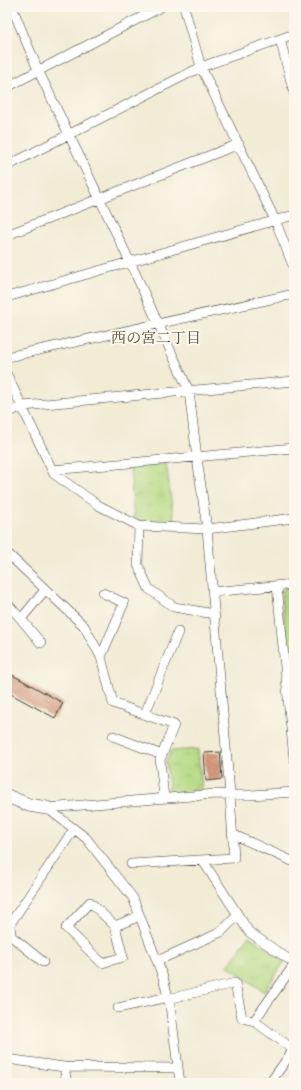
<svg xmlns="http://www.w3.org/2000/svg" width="301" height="1090" font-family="'IM FELL DW Pica','Noto Serif JP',serif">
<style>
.grass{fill:url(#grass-tufts);stroke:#687a4f}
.building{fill:url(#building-back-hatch)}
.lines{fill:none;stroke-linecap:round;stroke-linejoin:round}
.street-casing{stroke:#3c3b38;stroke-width:10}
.secondary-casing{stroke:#3c3b38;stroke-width:14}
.street{stroke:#fff;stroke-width:9}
.secondary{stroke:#fff;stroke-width:13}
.labels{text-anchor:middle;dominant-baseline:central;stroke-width:4;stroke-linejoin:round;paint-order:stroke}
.neighbourhood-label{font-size:15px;fill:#5d483d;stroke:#fbf7ec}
</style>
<defs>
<pattern id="grass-tufts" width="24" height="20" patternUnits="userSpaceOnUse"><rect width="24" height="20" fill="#b5d982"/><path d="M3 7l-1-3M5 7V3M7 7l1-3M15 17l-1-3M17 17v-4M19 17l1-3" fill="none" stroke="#9bba70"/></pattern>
<pattern id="building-back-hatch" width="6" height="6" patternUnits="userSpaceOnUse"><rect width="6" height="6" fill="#d69a7b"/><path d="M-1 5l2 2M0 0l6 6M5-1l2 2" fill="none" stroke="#ad7d64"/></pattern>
</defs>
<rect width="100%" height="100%" fill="#fbf7ec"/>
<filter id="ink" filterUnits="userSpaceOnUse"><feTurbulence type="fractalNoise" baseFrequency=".025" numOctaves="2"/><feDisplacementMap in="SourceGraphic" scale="8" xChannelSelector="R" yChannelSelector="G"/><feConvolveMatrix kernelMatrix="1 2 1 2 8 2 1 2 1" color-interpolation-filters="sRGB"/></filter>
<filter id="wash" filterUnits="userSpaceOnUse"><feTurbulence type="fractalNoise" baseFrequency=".012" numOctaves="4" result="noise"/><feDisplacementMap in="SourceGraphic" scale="16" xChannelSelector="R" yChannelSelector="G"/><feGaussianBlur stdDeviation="0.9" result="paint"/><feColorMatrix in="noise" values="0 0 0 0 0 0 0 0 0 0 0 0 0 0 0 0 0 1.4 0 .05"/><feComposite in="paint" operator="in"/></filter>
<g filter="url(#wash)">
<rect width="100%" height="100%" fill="#f2ecd5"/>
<!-- grass -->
<path class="grass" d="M 166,463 L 174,521 L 142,522 L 134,518 L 130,467 Z
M 285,587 L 294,587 L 294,652 L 288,653 L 281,594 Z
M 198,749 L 202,790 L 173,793 L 169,789 L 166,761 L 171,751 Z
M 249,936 L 285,961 L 264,992 L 228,966 Z"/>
<g id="blocks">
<!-- building -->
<path class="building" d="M 7,672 L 63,703 L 55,718 L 7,692 Z
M 220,752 L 222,779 L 206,781 L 204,753 Z"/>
</g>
</g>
<g filter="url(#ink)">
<use href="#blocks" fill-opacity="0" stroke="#3c3b38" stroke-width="1"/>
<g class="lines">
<!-- street casing -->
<g class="street-casing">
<path id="street" d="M 184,7 L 201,67 L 275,220 L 294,268
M 280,39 L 294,93
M 7,87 L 161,7
M 7,166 L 201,67 L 294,34
M 7,235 L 239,144
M 7,297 L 294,215
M 7,357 L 294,294
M 7,375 L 54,474 L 98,505 L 139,526 L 207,529 L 197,458 L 189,391 L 130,262 L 38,70 L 12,7
M 7,413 L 23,406 L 294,381
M 52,470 L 294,448
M 139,526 L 138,565 L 149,589 L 174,607 L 214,614
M 7,553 L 84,626 L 101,657 L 113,703 L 174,725 L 160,760 L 164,798
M 277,586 L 294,759
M 212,592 L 294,584
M 7,603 L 21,619 L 45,590
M 21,619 L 41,643
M 101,657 L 124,603 L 103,593
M 145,714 L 178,632
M 113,736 L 162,755
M 47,808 L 86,838 L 133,898 L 163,977 L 170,1005 L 180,1083
M 47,808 L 216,794 L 252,795 L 294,792
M 232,834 L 294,862
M 203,861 L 249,932 L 294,963
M 131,864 L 234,858 L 230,794 L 207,529 L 294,518
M 90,902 L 115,926 L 123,957 L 102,963 L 66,928 Z
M 115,926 L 140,916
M 157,961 L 221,932 L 238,915
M 43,962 L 11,936 L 10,924 L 74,829
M 168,999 L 235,983 L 242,1018 L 254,1021 L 294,1050
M 118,1008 L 168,997
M 254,1021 L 294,965
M 7,1059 L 64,1067 L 178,1068
M 64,1067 L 67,1083
M 270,1083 L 294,1049"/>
</g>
<!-- secondary casing -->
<g class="secondary-casing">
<path id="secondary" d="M 7,796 L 29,805 L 47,808"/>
</g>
<!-- street -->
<use href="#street" class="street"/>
<!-- secondary -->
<use href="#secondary" class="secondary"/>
</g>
</g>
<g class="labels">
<!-- neighbourhood labels -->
<g class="neighbourhood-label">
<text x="156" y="338">西の宮二丁目</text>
</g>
</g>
<!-- margin -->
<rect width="301" height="1090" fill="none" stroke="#fbf7ec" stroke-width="24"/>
</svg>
